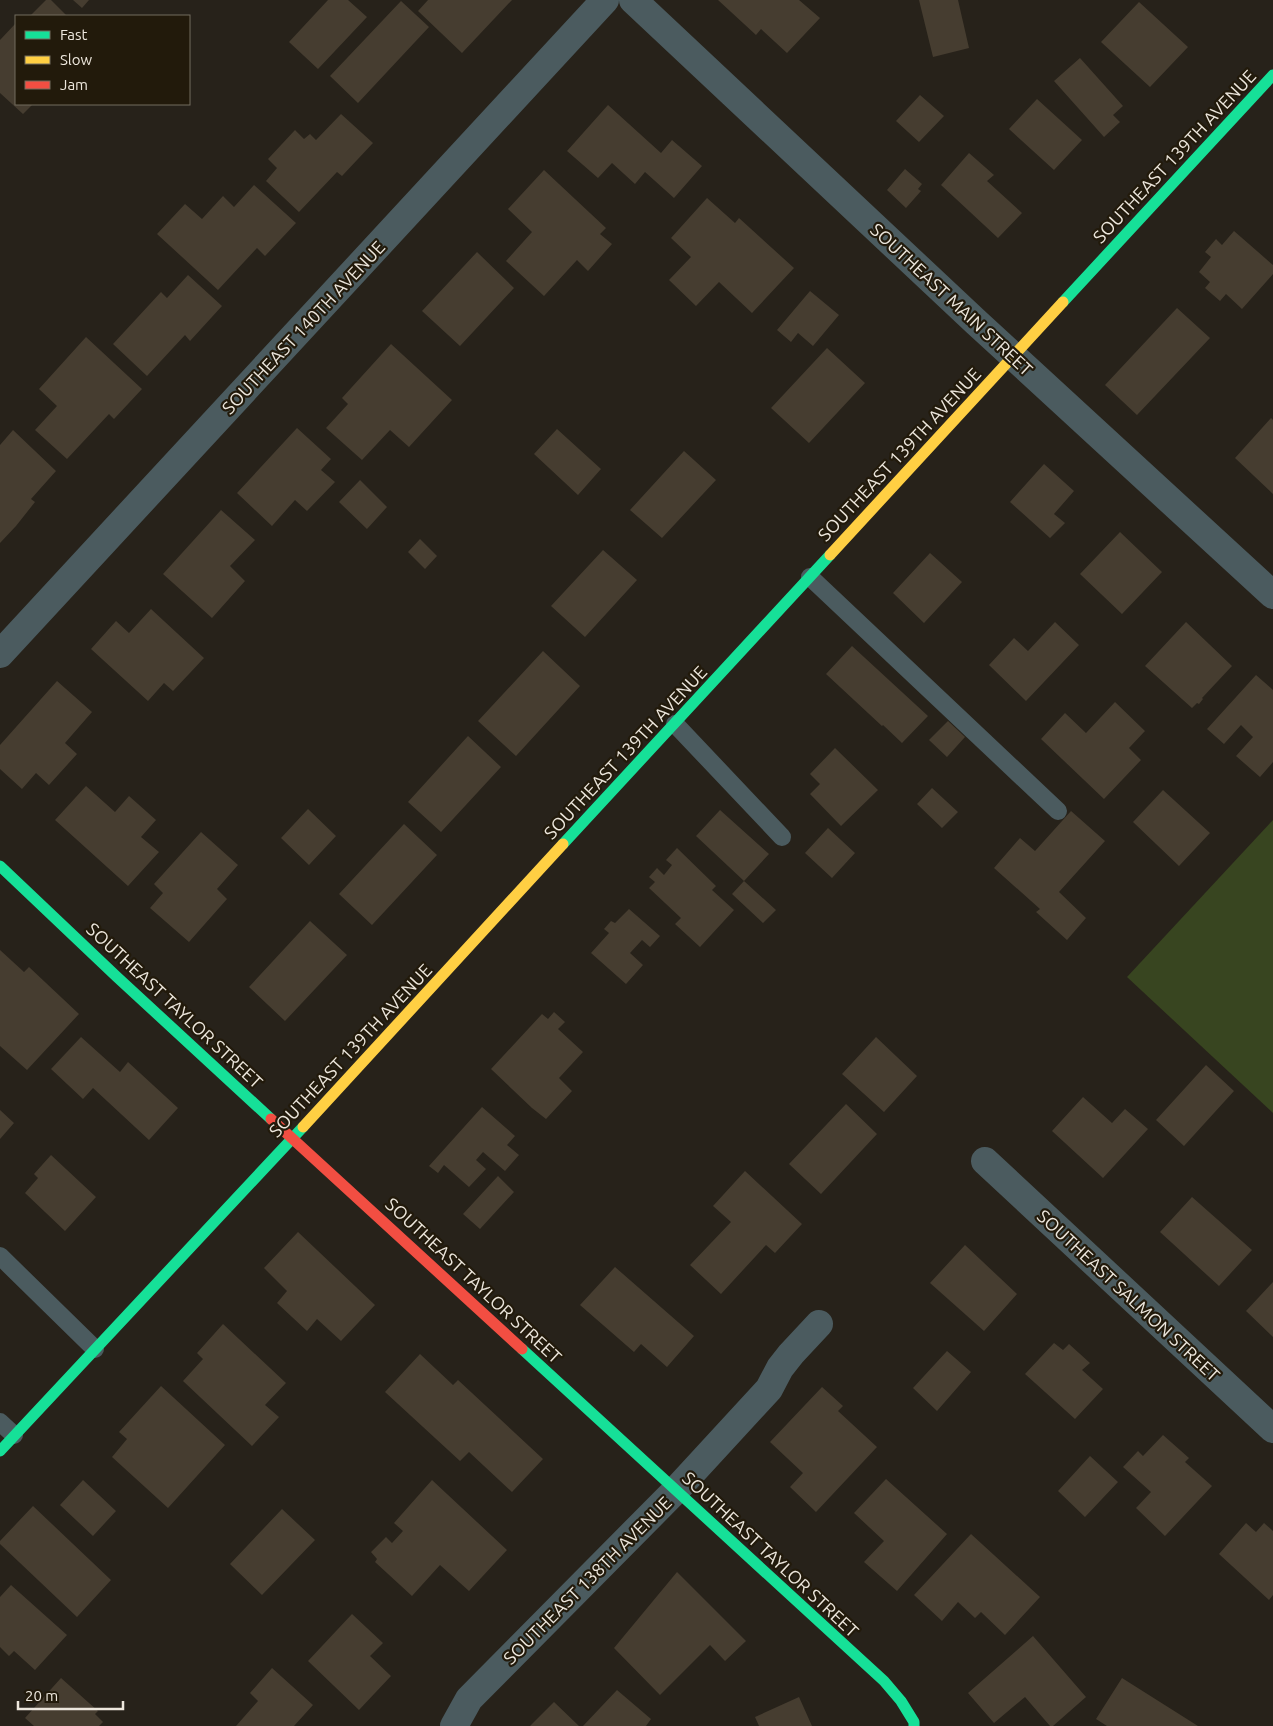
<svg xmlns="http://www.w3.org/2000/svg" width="1273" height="1726" font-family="Ubuntu,sans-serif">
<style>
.green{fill:#384520}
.building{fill:#463d30}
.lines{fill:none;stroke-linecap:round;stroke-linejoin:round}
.lane{stroke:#4b5b5f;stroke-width:18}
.street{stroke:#4b5b5f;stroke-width:28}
.fast{stroke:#16e098;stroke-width:11}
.slow{stroke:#ffcf43;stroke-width:11}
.jam{stroke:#f24e42;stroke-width:11}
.labels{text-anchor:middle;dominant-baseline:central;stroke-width:4.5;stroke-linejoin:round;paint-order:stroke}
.street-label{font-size:18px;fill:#ede7dd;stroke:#221a0b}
</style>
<rect width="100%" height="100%" fill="#27221a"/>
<!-- green -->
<path class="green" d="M 1273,820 L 1273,1113 L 1127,977 Z"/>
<!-- building -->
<path class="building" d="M 46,0 L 51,0 L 67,16 L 30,16 Z
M 73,0 L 89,0 L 82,8 Z
M 328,0 L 348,0 L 367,17 L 318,69 L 289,42 Z
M 428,0 L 512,0 L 462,53 L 418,11 Z
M 718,0 L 799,0 L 820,18 L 787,53 L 761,29 L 756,35 Z
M 919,0 L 958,0 L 969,48 L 933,57 Z
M 401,1 L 429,27 L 358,103 L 330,76 Z
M 1139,2 L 1188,47 L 1150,87 L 1101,42 Z
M 16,23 L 16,104 L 33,104 L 23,114 L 0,93 L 0,40 Z
M 1080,58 L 1123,106 L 1113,115 L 1120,122 L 1104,137 L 1054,81 Z
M 920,95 L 944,116 L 919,142 L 896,121 Z
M 1037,99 L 1082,140 L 1054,170 L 1009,129 Z
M 608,105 L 661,153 L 672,140 L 702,166 L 674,198 L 645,172 L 635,184 L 612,163 L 598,178 L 567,151 Z
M 341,114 L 373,143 L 342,176 L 337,172 L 299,212 L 266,181 L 277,168 L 268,159 L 295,130 L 304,139 L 310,134 L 316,140 Z
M 969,153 L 994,175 L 987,181 L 1022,213 L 998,238 L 941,185 Z
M 905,169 L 922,184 L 918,189 L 921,191 L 906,208 L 887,190 Z
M 544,170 L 606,228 L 600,234 L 612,244 L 588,271 L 577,260 L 544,296 L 506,261 L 532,232 L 508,209 Z
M 254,185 L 296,223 L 265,256 L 257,248 L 218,290 L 157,234 L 185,204 L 202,219 L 223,196 L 234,207 Z
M 707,198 L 735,223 L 739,218 L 794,268 L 752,313 L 719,282 L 696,306 L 669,280 L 691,257 L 671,238 Z
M 1234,231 L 1273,265 L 1273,274 L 1242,309 L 1226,294 L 1220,301 L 1205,288 L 1210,282 L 1199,272 L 1211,257 L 1205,252 L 1216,239 L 1222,245 Z
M 477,252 L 514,288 L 460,346 L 422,311 Z
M 188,275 L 222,306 L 190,341 L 185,335 L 147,376 L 113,344 L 161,292 L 167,298 Z
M 810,291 L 839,315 L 813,346 L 798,333 L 791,342 L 777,330 Z
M 1177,308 L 1210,338 L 1137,415 L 1105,385 Z
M 86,337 L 142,389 L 114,419 L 109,414 L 67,459 L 35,430 L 57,406 L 39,389 Z
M 391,344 L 452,400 L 409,447 L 390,430 L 362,460 L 326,428 L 348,404 L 342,398 Z
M 827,348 L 865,383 L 809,443 L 771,408 Z
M 1271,418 L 1273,420 L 1273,494 L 1235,458 Z
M 297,428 L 331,459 L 321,470 L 335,482 L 307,511 L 295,500 L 272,526 L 237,493 Z
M 557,429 L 601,469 L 578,495 L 534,454 Z
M 13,430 L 56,471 L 31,499 L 35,502 L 16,526 L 0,543 L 0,445 Z
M 684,451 L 716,480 L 662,538 L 630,510 Z
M 1044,464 L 1074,491 L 1054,514 L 1065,523 L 1050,538 L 1010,502 Z
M 360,480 L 387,507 L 367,529 L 339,502 Z
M 221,510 L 255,540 L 230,566 L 245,581 L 212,618 L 163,574 Z
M 1120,532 L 1162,572 L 1122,614 L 1080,574 Z
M 420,539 L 437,556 L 425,569 L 408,552 Z
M 603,550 L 637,580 L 585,637 L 551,606 Z
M 930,553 L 962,582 L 924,623 L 893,593 Z
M 151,609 L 204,658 L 173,691 L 164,683 L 148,701 L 91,649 L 116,621 L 129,633 Z
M 1055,622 L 1079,645 L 1026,701 L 989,665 L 1014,638 L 1028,651 Z
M 1186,622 L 1232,666 L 1202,698 L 1203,699 L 1199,704 L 1197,703 L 1192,708 L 1145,666 Z
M 852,646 L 928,716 L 902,743 L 883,725 L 882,726 L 826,674 Z
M 543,651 L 580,686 L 516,756 L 478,721 Z
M 1256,675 L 1273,690 L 1273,762 L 1260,777 L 1236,756 L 1253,737 L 1241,725 L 1224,744 L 1207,729 Z
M 57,681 L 92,712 L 65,743 L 77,754 L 49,785 L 36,773 L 22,789 L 0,769 L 0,745 Z
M 1115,702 L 1145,731 L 1129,748 L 1141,760 L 1104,799 L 1041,739 L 1065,713 L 1086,733 Z
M 948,721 L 965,737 L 947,757 L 929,740 Z
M 468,736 L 501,767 L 441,832 L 408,802 Z
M 835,748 L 878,790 L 841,826 L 810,794 L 820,784 L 810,774 Z
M 86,786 L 115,812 L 129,796 L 156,820 L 141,837 L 159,852 L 128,886 L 55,820 Z
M 932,788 L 958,812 L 942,828 L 917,804 Z
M 1163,790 L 1210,833 L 1179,866 L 1133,822 Z
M 308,809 L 336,836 L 309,865 L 281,838 Z
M 720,810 L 769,854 L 744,881 L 696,836 Z
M 1071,811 L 1105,841 L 1059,892 L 1086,918 L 1067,940 L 1036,912 L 1040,909 L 994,868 L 1020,838 L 1035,851 Z
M 404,824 L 437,855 L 372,925 L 339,894 Z
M 828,828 L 855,853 L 832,878 L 805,853 Z
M 201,832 L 238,865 L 217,889 L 227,899 L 189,942 L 150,908 L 163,893 L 154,884 Z
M 677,848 L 716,886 L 712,890 L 734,910 L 700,947 L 675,924 L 681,918 L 649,888 L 655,882 L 649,877 L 657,868 L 664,875 L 672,865 L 666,860 Z
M 744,881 L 776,910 L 763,923 L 732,894 Z
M 629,909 L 660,936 L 650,947 L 642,940 L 630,953 L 643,965 L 626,984 L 591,953 L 609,933 L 604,929 L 611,921 L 615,923 Z
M 310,921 L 347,955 L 285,1021 L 249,987 Z
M 0,950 L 24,972 L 29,967 L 79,1014 L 27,1070 L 0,1046 Z
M 554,1012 L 565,1022 L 558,1029 L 583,1052 L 559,1078 L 572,1091 L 546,1119 L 532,1108 L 491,1069 L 542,1014 L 548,1019 Z
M 81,1037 L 120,1072 L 128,1062 L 178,1108 L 149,1140 L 93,1088 L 83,1099 L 51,1069 Z
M 876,1037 L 917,1076 L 884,1112 L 842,1074 Z
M 1206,1065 L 1234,1091 L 1184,1146 L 1156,1120 Z
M 1083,1097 L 1112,1123 L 1125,1109 L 1148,1129 L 1103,1178 L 1052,1131 Z
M 846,1104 L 877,1134 L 821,1194 L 789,1164 Z
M 482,1107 L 515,1136 L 507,1145 L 519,1155 L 505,1171 L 483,1152 L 476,1160 L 486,1169 L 469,1187 L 444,1165 L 438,1173 L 429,1166 Z
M 0,1110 L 14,1123 L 0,1139 Z
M 51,1155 L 96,1197 L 65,1231 L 25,1193 L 38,1178 L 34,1174 Z
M 745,1171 L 802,1224 L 775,1253 L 766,1245 L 721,1294 L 690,1265 L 731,1222 L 713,1206 Z
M 498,1176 L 514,1192 L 480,1229 L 463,1214 Z
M 1192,1197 L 1252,1250 L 1219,1286 L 1160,1232 Z
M 298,1232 L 375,1305 L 341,1341 L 317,1319 L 307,1331 L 277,1303 L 287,1291 L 264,1268 Z
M 965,1245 L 1017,1294 L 984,1331 L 930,1283 Z
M 615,1267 L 694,1336 L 667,1367 L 641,1344 L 634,1352 L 580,1305 Z
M 1273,1282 L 1273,1337 L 1246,1311 Z
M 223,1324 L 286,1383 L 265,1405 L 279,1417 L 252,1446 L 183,1381 L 203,1359 L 197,1353 Z
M 1054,1343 L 1063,1350 L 1069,1344 L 1090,1363 L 1082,1370 L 1103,1389 L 1075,1419 L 1025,1374 Z
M 947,1351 L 971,1372 L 937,1411 L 913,1388 Z
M 420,1354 L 453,1385 L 458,1380 L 543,1459 L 512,1492 L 469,1452 L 460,1461 L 385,1392 Z
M 161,1386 L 225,1445 L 168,1508 L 112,1457 L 127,1439 L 119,1432 Z
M 822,1387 L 843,1406 L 838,1411 L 877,1447 L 816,1512 L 790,1487 L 803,1473 L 770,1442 Z
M 1163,1435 L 1189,1458 L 1185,1462 L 1212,1486 L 1165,1536 L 1136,1508 L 1151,1492 L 1123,1467 L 1138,1451 L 1143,1456 Z
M 1090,1456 L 1118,1482 L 1085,1517 L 1058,1491 Z
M 886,1479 L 947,1534 L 897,1591 L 864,1562 L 884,1541 L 854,1513 Z
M 83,1480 L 116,1511 L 93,1536 L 60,1505 Z
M 432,1480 L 507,1550 L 469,1591 L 440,1565 L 412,1596 L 375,1562 L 377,1559 L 371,1552 L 386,1537 L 392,1543 L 403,1531 L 394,1523 Z
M 33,1506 L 111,1580 L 77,1617 L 0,1544 L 0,1541 Z
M 282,1509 L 315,1540 L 262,1595 L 230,1564 Z
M 1246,1523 L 1256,1532 L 1264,1523 L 1273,1531 L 1273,1595 L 1269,1600 L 1219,1554 Z
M 971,1534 L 1040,1597 L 1005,1635 L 981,1612 L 975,1618 L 958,1602 L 942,1621 L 914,1595 Z
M 677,1572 L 746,1641 L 725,1661 L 710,1645 L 660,1695 L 614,1648 Z
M 11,1585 L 67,1635 L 35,1670 L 14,1651 L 9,1656 L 0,1647 L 0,1597 Z
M 352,1614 L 383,1643 L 370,1656 L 391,1676 L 359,1710 L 308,1661 Z
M 1033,1636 L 1086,1697 L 1053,1726 L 1050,1726 L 1025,1697 L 994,1723 L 968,1693 Z
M 272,1668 L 313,1705 L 294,1726 L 236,1726 L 258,1701 L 250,1693 Z
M 61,1678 L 98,1711 L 95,1714 L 103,1722 L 99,1726 L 34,1726 L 25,1718 Z
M 1122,1678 L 1198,1726 L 1107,1726 L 1096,1719 Z
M 617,1690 L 651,1719 L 646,1726 L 583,1726 Z
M 799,1697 L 812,1726 L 759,1726 L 755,1717 Z
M 554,1702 L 579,1726 L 530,1726 Z"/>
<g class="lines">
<!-- lane -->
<path class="lane" d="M 810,577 L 1058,811
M 675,724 L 782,837
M 0,1256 L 95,1349
M 0,1422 L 14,1435"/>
<!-- street -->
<path class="street" d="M 633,0 L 976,322 L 1273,595
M 0,654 L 605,0
M 985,1161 L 1273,1429
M 454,1726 L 469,1699 L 676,1490 L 769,1389 L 780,1368 L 791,1354 L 819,1324"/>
<!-- fast -->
<path class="fast" d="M 1063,302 L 1273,75
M 563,844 L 830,555
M 0,866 L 117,977 L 271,1119
M 522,1349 L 884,1681 L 901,1701 L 914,1722 L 914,1726
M 0,1451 L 303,1127"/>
<!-- slow -->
<path class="slow" d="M 830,555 L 1063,302
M 303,1127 L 563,844"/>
<!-- jam -->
<path class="jam" d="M 271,1119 L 522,1349"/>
</g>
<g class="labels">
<!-- street labels -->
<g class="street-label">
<text transform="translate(1174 156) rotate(-47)">SOUTHEAST 139TH AVENUE</text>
<text transform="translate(952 299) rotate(43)">SOUTHEAST MAIN STREET</text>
<text transform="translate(303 327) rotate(-47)">SOUTHEAST 140TH AVENUE</text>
<text transform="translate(899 454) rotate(-47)">SOUTHEAST 139TH AVENUE</text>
<text transform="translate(625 752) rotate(-47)">SOUTHEAST 139TH AVENUE</text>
<text transform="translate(175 1005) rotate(43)">SOUTHEAST TAYLOR STREET</text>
<text transform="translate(350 1050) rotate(-47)">SOUTHEAST 139TH AVENUE</text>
<text transform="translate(474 1280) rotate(43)">SOUTHEAST TAYLOR STREET</text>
<text transform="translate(1129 1295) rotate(43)">SOUTHEAST SALMON STREET</text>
<text transform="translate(771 1554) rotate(43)">SOUTHEAST TAYLOR STREET</text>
<text transform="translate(587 1580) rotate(-45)">SOUTHEAST 138TH AVENUE</text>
</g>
</g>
<!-- legend -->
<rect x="15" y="15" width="175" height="90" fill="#221a0b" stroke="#736c5f"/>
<rect x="25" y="31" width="25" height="8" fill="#16e098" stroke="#736c5f"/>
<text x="60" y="40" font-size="15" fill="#ede7dd">Fast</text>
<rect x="25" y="56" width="25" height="8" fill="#ffcf43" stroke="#736c5f"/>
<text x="60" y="65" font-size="15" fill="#ede7dd">Slow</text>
<rect x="25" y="81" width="25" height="8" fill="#f24e42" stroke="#736c5f"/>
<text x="60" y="90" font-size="15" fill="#ede7dd">Jam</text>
<!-- scale -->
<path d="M18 1701v8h105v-8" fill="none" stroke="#ede7dd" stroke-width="2.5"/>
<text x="25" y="1701" font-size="15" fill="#ede7dd" stroke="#221a0b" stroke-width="4" paint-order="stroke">20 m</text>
</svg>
